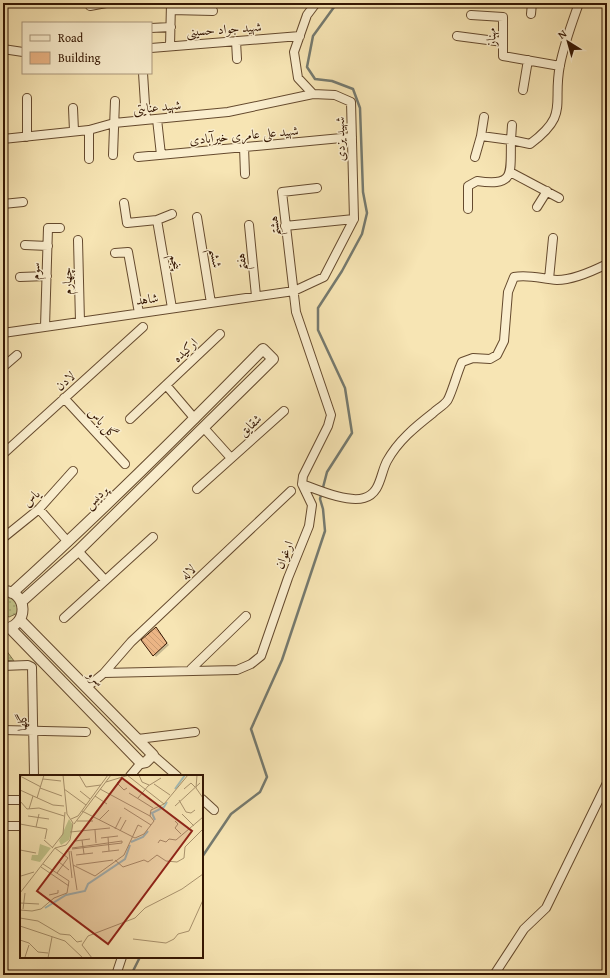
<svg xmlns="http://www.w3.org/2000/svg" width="610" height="978" font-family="'Gentium Book Plus',Amiri,serif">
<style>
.grass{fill:url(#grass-dots);stroke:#7b6c46}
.shadow{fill:#0003}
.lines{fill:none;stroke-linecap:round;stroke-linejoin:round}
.stream{stroke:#757a6f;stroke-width:2.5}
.building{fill:url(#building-back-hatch);stroke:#341602}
.minor-casing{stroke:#654a2e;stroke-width:10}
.tertiary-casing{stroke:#654a2e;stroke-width:12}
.minor{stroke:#faeece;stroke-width:8}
.tertiary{stroke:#faeece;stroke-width:10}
.labels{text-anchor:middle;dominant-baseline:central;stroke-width:3;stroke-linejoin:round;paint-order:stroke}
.street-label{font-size:13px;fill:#341602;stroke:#faeece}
.inset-river{fill:none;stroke:#a1bcb8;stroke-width:2}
.inset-road{fill:none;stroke:#a9926d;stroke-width:1}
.view{fill:#8f2418;fill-opacity:0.15;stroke:#8f2418;stroke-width:2}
.inset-edge{fill:none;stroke:#341602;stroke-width:2}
</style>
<defs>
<pattern id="grass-dots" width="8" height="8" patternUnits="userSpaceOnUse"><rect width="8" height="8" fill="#c2c389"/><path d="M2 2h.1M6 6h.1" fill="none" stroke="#a7a775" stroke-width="1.8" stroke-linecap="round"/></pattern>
<pattern id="building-back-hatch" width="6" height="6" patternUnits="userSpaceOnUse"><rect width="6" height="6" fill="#ebb585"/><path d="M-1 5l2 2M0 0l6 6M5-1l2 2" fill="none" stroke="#ca9b71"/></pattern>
</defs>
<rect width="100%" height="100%" fill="#f7e5b4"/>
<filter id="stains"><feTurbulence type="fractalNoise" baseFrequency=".005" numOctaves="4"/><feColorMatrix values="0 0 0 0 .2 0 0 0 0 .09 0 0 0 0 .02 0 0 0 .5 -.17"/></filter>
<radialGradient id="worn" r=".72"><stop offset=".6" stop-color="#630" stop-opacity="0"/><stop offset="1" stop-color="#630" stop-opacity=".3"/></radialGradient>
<!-- grass -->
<path class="grass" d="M 11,596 L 19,603 L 18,613 L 9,617 L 3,614 L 3,599 Z
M 3,646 L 14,661 L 3,660 Z"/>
<!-- shadow -->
<path class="shadow" d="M 157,630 L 169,645 L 156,657 L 143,640 Z"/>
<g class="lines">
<!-- stream -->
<path class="stream" d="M 202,857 L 231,814 L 260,792 L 267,777 L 251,729 L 282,660 L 325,531 L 323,509 L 320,499 L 327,472 L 352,433 L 345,388 L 318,330 L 318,308 L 342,271 L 362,234 L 367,213 L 363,192 L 360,108 L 353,89 L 332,81 L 315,79 L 307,67 L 313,36 L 337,3
M 131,975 L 140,957"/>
</g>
<!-- building -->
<path class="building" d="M 156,627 L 167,643 L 153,656 L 141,640 Z"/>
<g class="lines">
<!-- minor casing -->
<g class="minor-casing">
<path id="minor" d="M 90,3 L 90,6 L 106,3
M 171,10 L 213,11
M 531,14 L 532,3
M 471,15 L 503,17 L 503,56 L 560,66
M 151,28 L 171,27
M 457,36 L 503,42
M 236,41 L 237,59
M 170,46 L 171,3
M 151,48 L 300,36
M 3,49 L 23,52
M 143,73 L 146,120
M 523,90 L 528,60
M 27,98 L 27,137
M 73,108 L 74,131
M 157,119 L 161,155
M 481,136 L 511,140 L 512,125
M 3,139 L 89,130 L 114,123 L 228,112 L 313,94
M 244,147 L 245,174
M 113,155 L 115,101
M 138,157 L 352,137
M 475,157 L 481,136 L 484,117
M 89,159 L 89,130
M 510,172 L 559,198
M 124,203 L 127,223 L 157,220 L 172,214
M 3,204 L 23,202
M 537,207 L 547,191
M 468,209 L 468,186 L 477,181 C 516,187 510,173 511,140 L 530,144 C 570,114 552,105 560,65 C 564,44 572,23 579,3
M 197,217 L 211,303
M 157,220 L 172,308
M 249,225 L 256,296
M 285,226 L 354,219
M 78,240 L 80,322
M 25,245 L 48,246
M 115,253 L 128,252 L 139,313
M 20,277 L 47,276
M 549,279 L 553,238
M 45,327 L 48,228 L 60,228
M 3,333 L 294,291 L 324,277 L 354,219 L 351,102 L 335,95 L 313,94 L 298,78 L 294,52 L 307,15 L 316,3
M 3,367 L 17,355
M 166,385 L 195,419
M 64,398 L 125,464
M 130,419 L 220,334
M 204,428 L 231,458
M 3,454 L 143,327
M 302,484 C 318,490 348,503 364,498 C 381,493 380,474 387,461 C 398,441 415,427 433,413 C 437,409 443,406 447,401 C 451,396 458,370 462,362 L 473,358 L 490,359 L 497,355 L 504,341 L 508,292 L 514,277 C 529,274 542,279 557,280 C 573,280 593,271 607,264
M 197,489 L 284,411
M 39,509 L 68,542
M 3,538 L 39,509 L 73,471
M 78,551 L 105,580
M 64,618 L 153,537
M 3,666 L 28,665 L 32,667 L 34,776
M 191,669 L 246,616
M 104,673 L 131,642 L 291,491
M 87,687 L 104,673 L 237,670 L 251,664 L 261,656 L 288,578 L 309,526 L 312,505 L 302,484 L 303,476 L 328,426 L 331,415 L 296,312 L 282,192 L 317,188
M 3,730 L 86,732
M 138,739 L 195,732
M 153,755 L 177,776
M 130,776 L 141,763
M 202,799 L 214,810
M 3,800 L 21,800
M 3,826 L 21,826
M 116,975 L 122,957
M 494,975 L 524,929 L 546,908 L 607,783"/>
</g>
<!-- tertiary casing -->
<g class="tertiary-casing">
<path id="tertiary" d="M 3,5 L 4,3
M 3,591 C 28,590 30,627 3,629
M 12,593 C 99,514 182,432 263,349 L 273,359 L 78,551 L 21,602
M 10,628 L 141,763 L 146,762 L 153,755 L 20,620"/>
</g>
<!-- minor -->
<use href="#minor" class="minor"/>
<!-- tertiary -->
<use href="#tertiary" class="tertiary"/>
</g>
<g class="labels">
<!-- street labels -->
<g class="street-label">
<text transform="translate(224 29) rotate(-4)">شهید جواد حسینی</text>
<text transform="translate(491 37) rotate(-91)">مهناز</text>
<text transform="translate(157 107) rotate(-6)">شهید عنایتی</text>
<text transform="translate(244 135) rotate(-5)">شهید علی عامری خیرآبادی</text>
<text transform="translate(340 139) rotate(-91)">شهید یزدی</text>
<text transform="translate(274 226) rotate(-96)">هشتم</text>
<text transform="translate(216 258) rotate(81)">ششم</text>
<text transform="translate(176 262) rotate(80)">پنجم</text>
<text transform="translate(241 262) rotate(-96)">هفتم</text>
<text transform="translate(35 271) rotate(-88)">سوم</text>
<text transform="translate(67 281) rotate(-91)">چهارم</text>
<text transform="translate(147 299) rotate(-8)">شاهد</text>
<text transform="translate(185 350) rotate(-43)">ارکیده</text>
<text transform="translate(65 381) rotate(-42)">لادن</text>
<text transform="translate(103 423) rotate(47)">گل یاس</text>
<text transform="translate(250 425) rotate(-42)">شقایق</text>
<text transform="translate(96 497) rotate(-44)">پردیس</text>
<text transform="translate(31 498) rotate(-44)">یاس</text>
<text transform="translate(284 555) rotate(-68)">ارغوان</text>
<text transform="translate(188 572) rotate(-43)">لاله</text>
<text transform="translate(96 678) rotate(45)">سرو</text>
<text transform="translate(22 722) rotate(-91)">گلها</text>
</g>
</g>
<!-- overview -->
<g transform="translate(20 775)">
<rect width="183" height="183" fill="#f7e5b4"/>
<path d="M 49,44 L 53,50 L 49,65 L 41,70 L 39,66 Z" fill="#c2c389"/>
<path d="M 20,69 L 31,73 L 20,87 L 11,85 L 12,80 L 18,80 Z" fill="#c2c389"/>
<path class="inset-river" d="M 155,14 L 165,0M 135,45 L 132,38 L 144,32 L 147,27M 111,67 L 123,62 L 128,56M 25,133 L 46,120 L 65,116 L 68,109 L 105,84 L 110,70"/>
<path class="inset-road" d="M 59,0 L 66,12 L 81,10M 107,0 L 144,29M 119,0 L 122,7 L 129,10M 177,0 L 176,13 L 183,23M 0,1 L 21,12M 23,4 L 41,6M 100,5 L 97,8 L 104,15 L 107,13M 86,7 L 109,0M 134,9 L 150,20M 20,13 L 42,21M 44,14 L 66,30M 80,14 L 130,41M 164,14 L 171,8 L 175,12M 0,15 L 33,30 L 44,31M 60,16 L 70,24M 109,18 L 133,33M 75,21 L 87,29M 17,23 L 24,0M 118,23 L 128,11 L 141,3M 159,25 L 166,37 L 171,38 L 175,35M 0,26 L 7,34 L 19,33 L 44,41M 155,31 L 180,8M 104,33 L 131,50M 9,34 L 13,21M 62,36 L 115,63 L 124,59 L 134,46 L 130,41 L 131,35 L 144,29 L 168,0M 162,39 L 174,51M 8,41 L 29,44M 51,44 L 58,41 L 88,0M 79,45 L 89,35M 57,46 L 73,46M 155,46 L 158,49 L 155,53 L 161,59M 0,49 L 27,54 L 25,64M 54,49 L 91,0M 16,52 L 19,39M 95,54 L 101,42M 75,55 L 76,68M 100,56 L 106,45M 50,57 L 90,53M 88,62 L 89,76M 81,63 L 98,61M 24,65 L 33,73M 62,65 L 64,79M 55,66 L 70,64M 138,68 L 140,65 L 146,67 L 149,64 L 156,65 L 183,42M 32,73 L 43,59 L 45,37M 35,73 L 48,83 L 37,98M 52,73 L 102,66 L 102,68 L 52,74M 0,75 L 16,78M 49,76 L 52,103M 51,76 L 57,115M 82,77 L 99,75M 56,80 L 73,78M 95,85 L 103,92 L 124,85 L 128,87 L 137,80 L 146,86 L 157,87 L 164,83 L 165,72 L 183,54M 39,87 L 49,95M 23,89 L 49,106M 53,90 L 75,101 L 104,80 L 118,50 L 122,52M 56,90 L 93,85M 21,92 L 49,111M 1,101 L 14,97M 0,118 L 35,73 L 46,70 L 50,65 L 53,48 L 47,39 L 43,0M 29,120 L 38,118 L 38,115M 0,128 L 19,129M 3,134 L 5,118M 0,135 L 12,136 L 21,134 L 34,123 L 47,118 L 49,106M 0,143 L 18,146 L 40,159 L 50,160 L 57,167 L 62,166M 0,151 L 45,166 L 63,183M 113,164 L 146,168 L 154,164 L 158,159 L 169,156 L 183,125M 0,165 L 9,168 L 18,177 L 28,178M 5,182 L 9,170M 28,183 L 32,162M 72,183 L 62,170 L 68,161 L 115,143 L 125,133 L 162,114 L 183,99"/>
<path class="view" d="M 102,3 L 172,56 L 88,169 L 17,116 Z"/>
<rect width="183" height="183" class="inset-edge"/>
</g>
<!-- margin -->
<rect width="610" height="978" fill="none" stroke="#f7e5b4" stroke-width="16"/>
<rect x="4" y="4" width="602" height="970" fill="none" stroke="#341602" stroke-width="2"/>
<rect x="8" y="8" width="594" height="962" fill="none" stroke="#341602"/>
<!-- legend -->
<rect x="22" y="22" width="130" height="52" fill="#faeece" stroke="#ab987c"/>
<rect x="30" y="35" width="20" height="6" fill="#faeece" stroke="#ab987c"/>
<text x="58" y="42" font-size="12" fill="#341602">Road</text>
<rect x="30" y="52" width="20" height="12" fill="#ebb585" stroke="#ab987c"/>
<text x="58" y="62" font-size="12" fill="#341602">Building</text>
<!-- north arrow -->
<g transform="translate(568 42) rotate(323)" stroke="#faeece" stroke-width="3" paint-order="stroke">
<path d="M0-3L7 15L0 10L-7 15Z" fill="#341602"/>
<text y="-6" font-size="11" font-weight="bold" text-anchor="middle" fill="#341602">N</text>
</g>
<rect width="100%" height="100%" filter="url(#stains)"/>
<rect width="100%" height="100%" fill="url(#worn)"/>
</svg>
